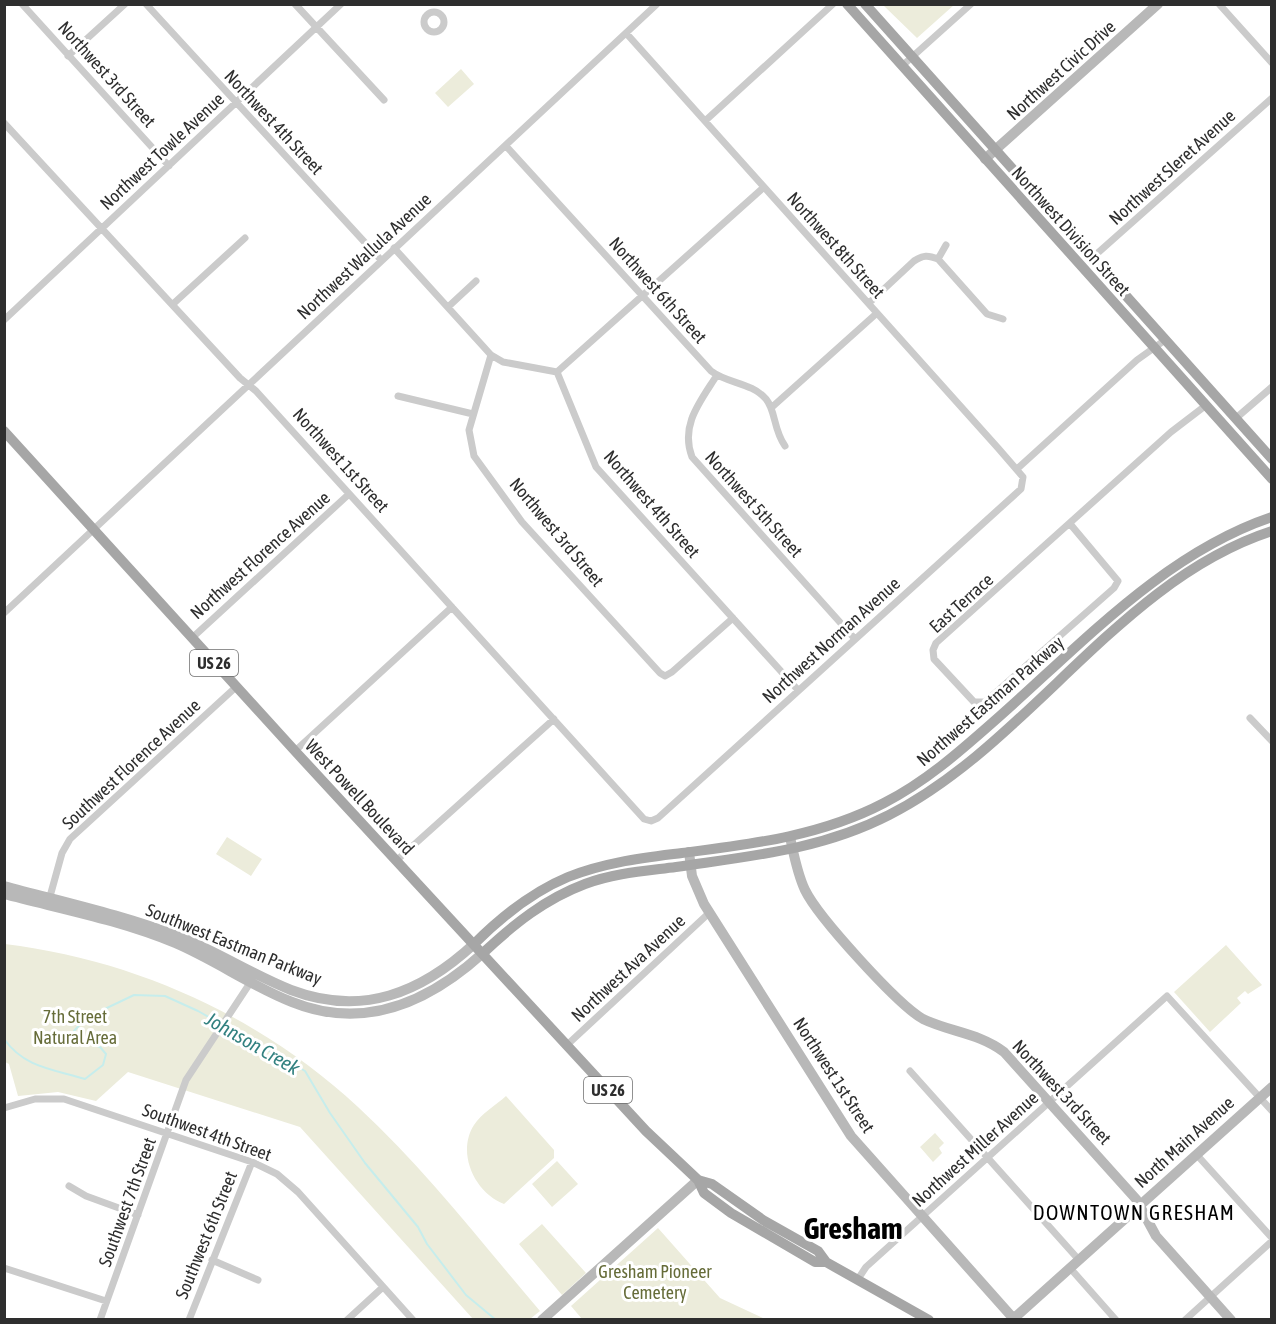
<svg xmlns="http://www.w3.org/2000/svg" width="1276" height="1324" font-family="'Asap Condensed',sans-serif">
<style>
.green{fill:#ececdb}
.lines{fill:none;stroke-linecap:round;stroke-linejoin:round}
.stream{stroke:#c6edec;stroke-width:2}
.street{stroke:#cbcbcb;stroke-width:7}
.secondary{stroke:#b8b8b8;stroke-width:10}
.primary{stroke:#a6a6a6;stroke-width:10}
.labels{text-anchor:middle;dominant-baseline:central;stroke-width:6;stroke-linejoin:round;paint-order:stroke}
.shield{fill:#fff;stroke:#6d6d6d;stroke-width:1.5}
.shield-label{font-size:16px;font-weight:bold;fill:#2e2e2e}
.street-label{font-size:18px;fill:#2e2e2e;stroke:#fff}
.park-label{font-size:18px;fill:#666c39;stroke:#fff}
.water-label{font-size:20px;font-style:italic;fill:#328180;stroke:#fff}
.quarter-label{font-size:21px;letter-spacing:1.5px;fill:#000;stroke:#fff}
.town-label{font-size:30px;font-weight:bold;fill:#000;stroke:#fff}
</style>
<rect width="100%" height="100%" fill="#fff"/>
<!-- green -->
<path class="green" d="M 883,5 L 954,5 L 917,38 Z
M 461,69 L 474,84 L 448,107 L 435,93 Z
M 227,837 L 262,859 L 251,876 L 216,854 Z
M 5,944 C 136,960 261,1017 358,1107 C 425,1169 481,1242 540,1311 L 530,1319 L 473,1319 L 300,1127 L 128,1072 L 96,1101 L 58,1092 L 18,1096 L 9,1064 L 5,1062 Z
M 1226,945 L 1262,985 L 1248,994 L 1245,991 L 1237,998 L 1241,1003 L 1210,1032 L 1174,992 Z
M 506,1096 L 554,1150 L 554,1158 L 504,1204 C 475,1193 456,1153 474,1125 C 481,1114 496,1105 506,1096 Z
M 935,1133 L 944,1143 L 939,1148 L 942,1153 L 933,1162 L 920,1147 Z
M 557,1161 L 578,1184 L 552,1207 L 532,1184 Z
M 542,1224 L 586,1273 L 562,1295 L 519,1244 Z
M 658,1228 L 720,1298 L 765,1319 L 582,1319 L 571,1306 Z"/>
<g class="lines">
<!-- stream -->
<path class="stream" d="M 4,1039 C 25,1068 52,1069 85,1079 L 103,1065 L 106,1054 L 100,1047 L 76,1038 L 74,1031 L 86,1018 L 134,995 L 165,996 L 198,1011 L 305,1071 L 330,1113 L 365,1163 L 418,1227 L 427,1244 L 466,1295 L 496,1320"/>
<!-- street -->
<path class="street" d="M 22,4 L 169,166
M 146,4 L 381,260
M 295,4 L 384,100
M 1219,4 L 1272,63
M424 22a10 10 0 1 1 20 0a10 10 0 1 1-20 0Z
M 68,56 L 125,4
M 902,66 L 971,4
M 705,121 L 833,4
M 4,123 L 240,378 L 256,391 L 644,819 L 651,821 L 658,818 L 1021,489 L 1023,477 L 998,448 L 626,33
M 506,146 L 711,371 C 728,384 751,382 766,399 C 776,411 773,429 785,446
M 394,248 L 491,355 L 503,362 L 557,372 L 596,467 L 798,690
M 1092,258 L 1272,98
M 938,259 L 946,245
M 869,303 L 914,261 C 923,255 928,255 938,259 L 987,314 L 1003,319
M 173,304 L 245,238
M 448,307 L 476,281
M 4,320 L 341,4
M 491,355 L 469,430 L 474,456 L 522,522 L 660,673 L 665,676 L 672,672 L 733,618
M 557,372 L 764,187
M 717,375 C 700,402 680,425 692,457 L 855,639
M 398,396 L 473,414
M 771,408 L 877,313
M 1235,419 L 1272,387
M 1017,469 L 1137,360 L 1165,340
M 1071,525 L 1118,581 L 1114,588 L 985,702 L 974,702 L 934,659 L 933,650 L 936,643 L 1171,432 L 1205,406
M 4,613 L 657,4
M 192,638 L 349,494
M 1250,718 L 1272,741
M 295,751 L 452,607
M 397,860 L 554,719
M 49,900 L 62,853 L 70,839 L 236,687
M 567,1045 L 709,913
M 910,1071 L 1079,1260
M 4,1108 L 35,1099 L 64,1099 L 252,1162 L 277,1174 L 298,1192 L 413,1320
M 1196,1154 L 1272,1238
M 69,1186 L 86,1196 L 138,1215
M 212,1260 L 258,1280
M 4,1268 L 106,1301
M 1070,1268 L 1116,1320
M 858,1279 L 866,1267 L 1167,996 L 1272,1111
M 100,1320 L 186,1080 L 252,980
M 189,1320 L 252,1162
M 347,1320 L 383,1287
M 1185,1320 L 1272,1241"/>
<!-- secondary -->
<path class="secondary" d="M 985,159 L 1158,4
M 790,837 C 794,855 797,873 805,890 C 818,917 898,1005 923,1019 C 950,1032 979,1033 1004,1052 L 1136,1199 L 1156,1236 L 1231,1320
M 689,852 L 692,876 L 704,904 L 851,1136 L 1013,1318
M 4,886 C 63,902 123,915 180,937 C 218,952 253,975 291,990 C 362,1017 421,993 474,944
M 4,894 C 61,909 120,920 175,943 C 215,960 253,987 292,1002 C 364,1031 429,1002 483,953
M 542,1320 L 698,1180
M 1012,1320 L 1272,1087"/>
<!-- primary -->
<path class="primary" d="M 847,4 L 1272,479
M 865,4 L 1272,459
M 4,431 L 295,751 L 646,1131 L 698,1180 L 704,1193 L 731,1213 L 815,1262 L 826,1262
M 474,944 C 502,916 532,892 568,877 C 605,862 643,858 682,853 C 752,844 821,836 884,803 C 925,782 958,753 992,723 C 1078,648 1162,554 1272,517
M 483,953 C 514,924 545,899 585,884 C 614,873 645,871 676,867 C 750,856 821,850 889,815 C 1029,744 1120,580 1272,531
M 698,1180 L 712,1184 L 763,1220 L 818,1251 L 826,1262 L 929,1320"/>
</g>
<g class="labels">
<!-- shield labels -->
<g class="shield">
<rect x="190" y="650" width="48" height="26" rx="4.5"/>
<rect x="584" y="1077" width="48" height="26" rx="4.5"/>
</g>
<g class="shield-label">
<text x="214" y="663">US 26</text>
<text x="608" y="1090">US 26</text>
</g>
<!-- street labels -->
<g class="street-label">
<text transform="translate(1061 70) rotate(-42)">Northwest Civic Drive</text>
<text transform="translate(107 74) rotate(48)">Northwest 3rd Street</text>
<text transform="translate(274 122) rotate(47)">Northwest 4th Street</text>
<text transform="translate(162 151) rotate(-43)">Northwest Towle Avenue</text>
<text transform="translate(1172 167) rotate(-42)">Northwest Sleret Avenue</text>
<text transform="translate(1071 231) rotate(48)">Northwest Division Street</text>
<text transform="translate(836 245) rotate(48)">Northwest 8th Street</text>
<text transform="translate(364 256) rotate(-43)">Northwest Wallula Avenue</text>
<text transform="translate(658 290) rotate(48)">Northwest 6th Street</text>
<text transform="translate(341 460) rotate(48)">Northwest 1st Street</text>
<text transform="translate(652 504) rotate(49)">Northwest 4th Street</text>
<text transform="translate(754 504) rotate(48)">Northwest 5th Street</text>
<text transform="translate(557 532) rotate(50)">Northwest 3rd Street</text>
<text transform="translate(260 555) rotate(-42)">Northwest Florence Avenue</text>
<text transform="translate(961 603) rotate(-42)">East Terrace</text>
<text transform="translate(831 640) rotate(-42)">Northwest Norman Avenue</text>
<text transform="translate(990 701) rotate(-41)">Northwest Eastman Parkway</text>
<text transform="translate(131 764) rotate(-43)">Southwest Florence Avenue</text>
<text transform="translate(360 797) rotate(47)">West Powell Boulevard</text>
<text transform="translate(234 944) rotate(22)">Southwest Eastman Parkway</text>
<text transform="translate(628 968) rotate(-43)">Northwest Ava Avenue</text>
<text transform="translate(834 1075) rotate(57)">Northwest 1st Street</text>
<text transform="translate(1062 1092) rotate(47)">Northwest 3rd Street</text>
<text transform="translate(207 1132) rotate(20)">Southwest 4th Street</text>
<text transform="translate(1184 1142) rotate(-42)">North Main Avenue</text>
<text transform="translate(975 1149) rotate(-42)">Northwest Miller Avenue</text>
<text transform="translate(127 1202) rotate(-70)">Southwest 7th Street</text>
<text transform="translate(206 1235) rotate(-68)">Southwest 6th Street</text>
</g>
<!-- park labels -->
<g class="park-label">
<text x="75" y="1016">7th Street<tspan x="75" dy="21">Natural Area</tspan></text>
<text x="655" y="1271">Gresham Pioneer<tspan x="655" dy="21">Cemetery</tspan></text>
</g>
<!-- water labels -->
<g class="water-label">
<text transform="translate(253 1043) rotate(30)">Johnson Creek</text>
</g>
<!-- quarter labels -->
<g class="quarter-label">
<text x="1134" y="1212">DOWNTOWN GRESHAM</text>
</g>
<!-- town labels -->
<g class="town-label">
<text x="853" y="1228">Gresham</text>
</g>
</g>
<!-- border -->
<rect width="1276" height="1324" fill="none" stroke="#2e2e2e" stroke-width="12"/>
</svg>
